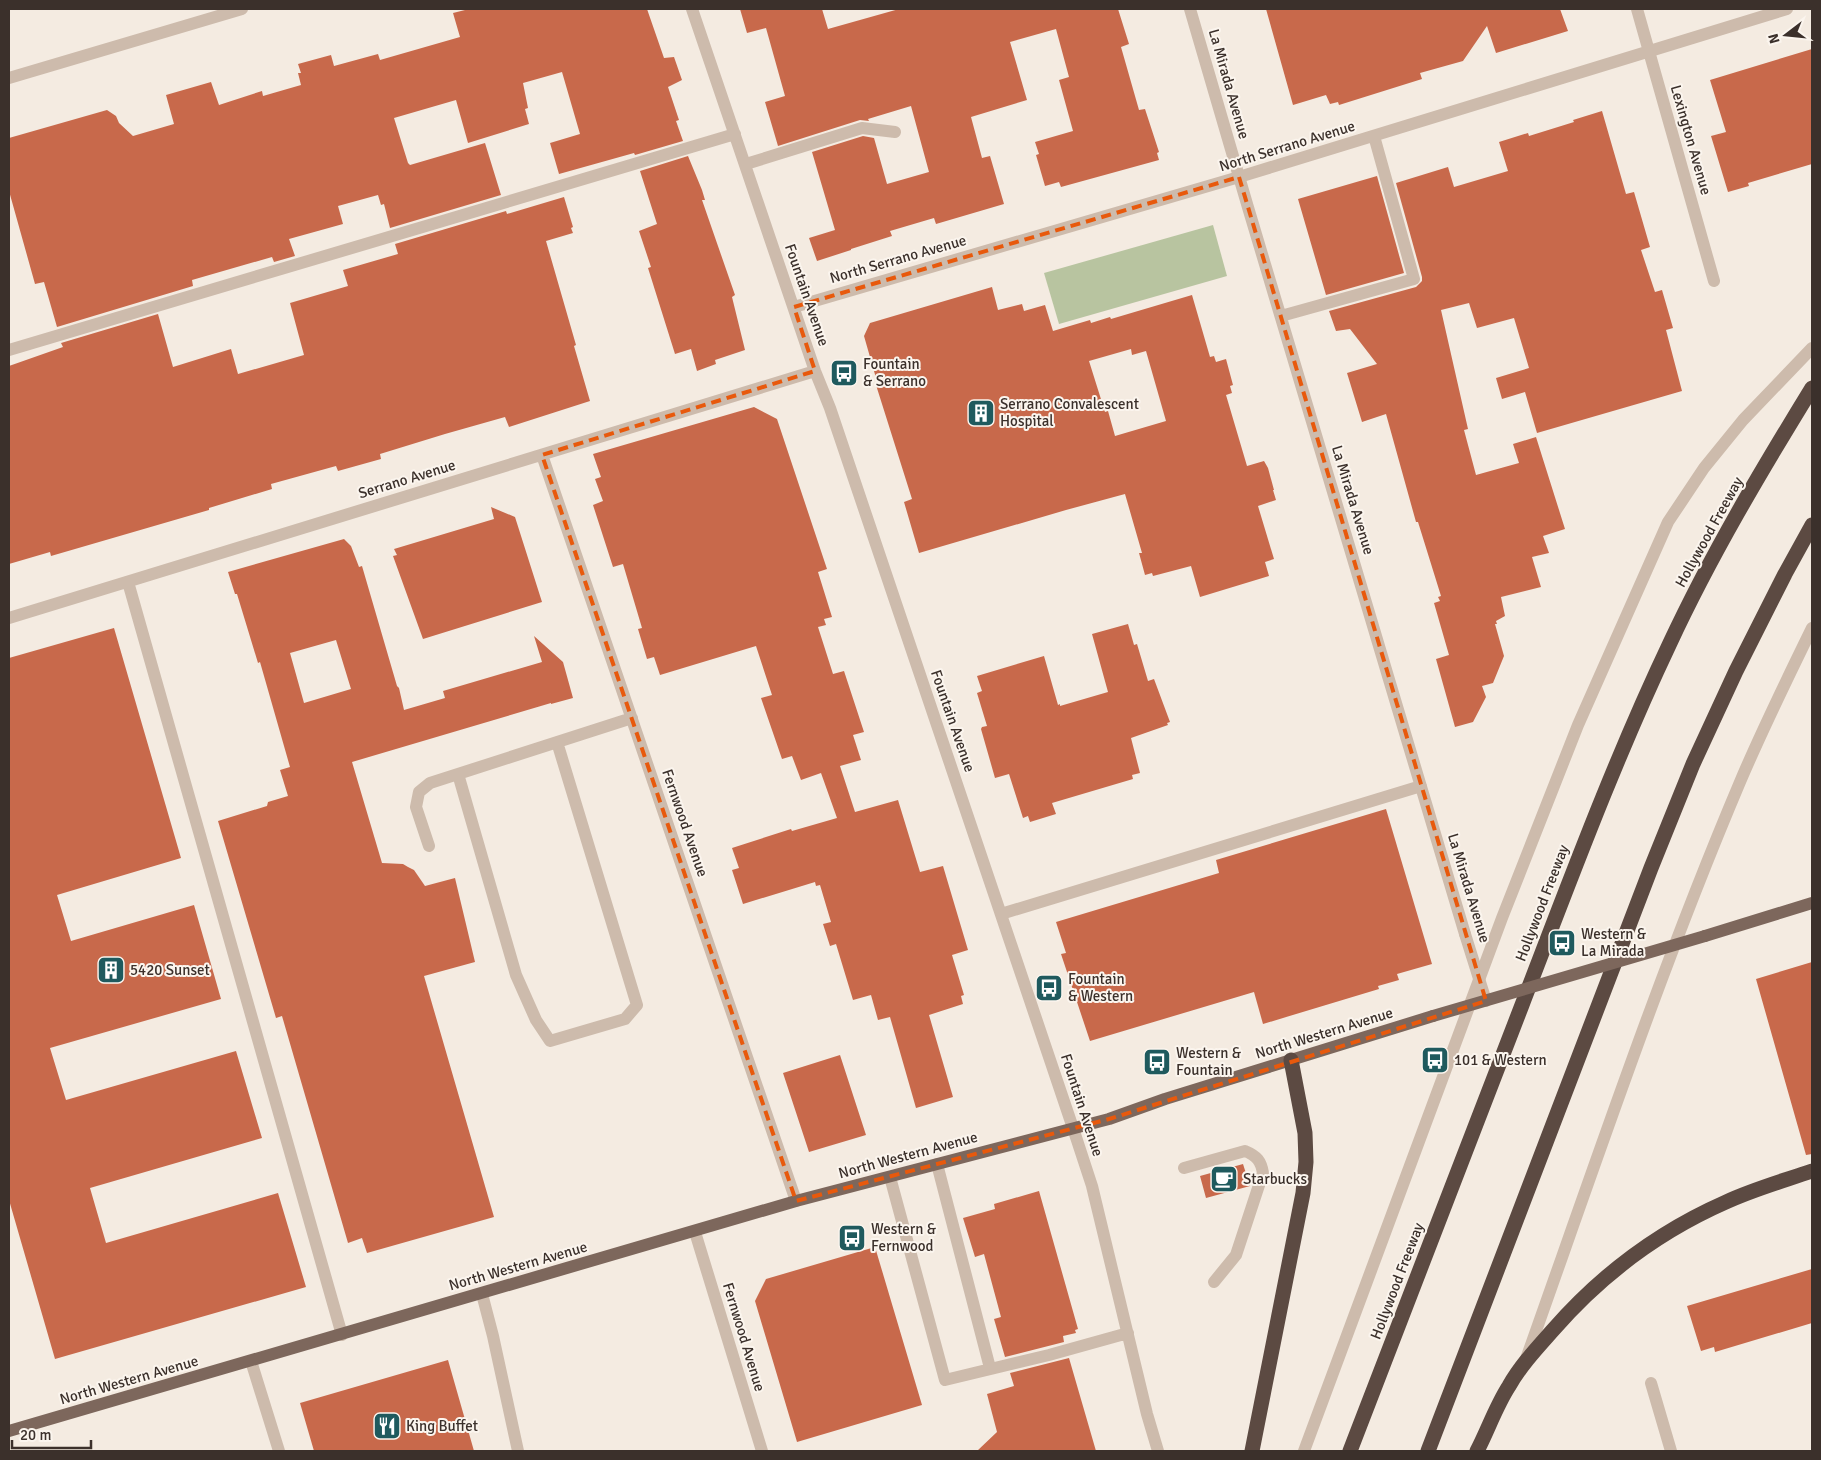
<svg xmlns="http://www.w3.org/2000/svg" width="1821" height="1460" font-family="Signika,sans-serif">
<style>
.green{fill:#b8c4a0}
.building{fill:#c8694b;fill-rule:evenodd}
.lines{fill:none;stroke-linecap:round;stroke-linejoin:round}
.minor{stroke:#cdbbac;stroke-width:12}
.major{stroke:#7d675c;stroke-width:12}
.highway{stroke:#5c4a42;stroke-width:15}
.minor-bridge{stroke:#cdbbac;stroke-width:12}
.major-bridge{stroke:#7d675c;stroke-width:12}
.marked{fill:none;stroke:#e8590c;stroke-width:4;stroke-dasharray:10 6;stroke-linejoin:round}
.labels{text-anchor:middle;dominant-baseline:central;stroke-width:4;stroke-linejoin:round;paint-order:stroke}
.street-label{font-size:15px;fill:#3b302b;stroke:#fbf5ee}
.poi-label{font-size:15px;fill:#3b302b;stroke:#fbf5ee;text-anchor:start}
</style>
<rect width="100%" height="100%" fill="#f4ebe1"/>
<!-- green -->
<path class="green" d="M 1213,225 L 1227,276 L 1059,324 L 1044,273 Z"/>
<!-- building -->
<path class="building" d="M 469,9 L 647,9 L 664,58 L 674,57 L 682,80 L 668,87 L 679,120 L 676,121 L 683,141 L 635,155 L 634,153 L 559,174 L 550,143 L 580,134 L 562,72 L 523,83 L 528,108 L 525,109 L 529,124 L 468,143 L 456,100 L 394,118 L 408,163 L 410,165 L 485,143 L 501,195 L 390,228 L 384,204 L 381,205 L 378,195 L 338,206 L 343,224 L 289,239 L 295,256 L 274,262 L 272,257 L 192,280 L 193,286 L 57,327 L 44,282 L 35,284 L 9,191 L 9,138 L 107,110 L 116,116 L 119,123 L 133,136 L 174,124 L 166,95 L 211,82 L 219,105 L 262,91 L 263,96 L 301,85 L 298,73 L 301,73 L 298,64 L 331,55 L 334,66 L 378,54 L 380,60 L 460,37 L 453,13 Z
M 740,9 L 822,9 L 828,29 L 899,9 L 1118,9 L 1129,44 L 1121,47 L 1139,110 L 1145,109 L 1159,152 L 1157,153 L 1159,160 L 1061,187 L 1059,182 L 1045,186 L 1036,155 L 1039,154 L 1035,142 L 1073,131 L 1059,80 L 1069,77 L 1056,29 L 1010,42 L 1027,100 L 971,117 L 982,158 L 990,156 L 1004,204 L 936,224 L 934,218 L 890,231 L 892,236 L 851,249 L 851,250 L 817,261 L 809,238 L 835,230 L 812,152 L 863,136 L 874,138 L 887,184 L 929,172 L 911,106 L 868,119 L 869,121 L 860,120 L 778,146 L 765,102 L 785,96 L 766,28 L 747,33 Z
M 1266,9 L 1560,9 L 1568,31 L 1496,53 L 1487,26 L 1463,61 L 1420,73 L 1422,79 L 1339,105 L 1338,102 L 1330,104 L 1326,95 L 1293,105 Z
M 1812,49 L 1812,164 L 1748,183 L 1749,186 L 1728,192 L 1711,136 L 1726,132 L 1710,80 Z
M 1602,111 L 1626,194 L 1634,192 L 1650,247 L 1641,250 L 1655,292 L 1662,290 L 1673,328 L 1666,330 L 1682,391 L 1537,433 L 1525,392 L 1502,399 L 1496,378 L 1529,368 L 1514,318 L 1477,328 L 1469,303 L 1441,310 L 1468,429 L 1464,430 L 1476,475 L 1519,463 L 1513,444 L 1536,437 L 1565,529 L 1543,536 L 1549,553 L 1532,557 L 1541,587 L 1501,597 L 1505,616 L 1496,621 L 1497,624 L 1495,624 L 1504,656 L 1493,683 L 1482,686 L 1486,697 L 1473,722 L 1455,727 L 1436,659 L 1449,655 L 1434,603 L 1440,601 L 1438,597 L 1441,596 L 1418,522 L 1416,522 L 1386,414 L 1362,422 L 1347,373 L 1377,364 L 1350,329 L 1336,331 L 1329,311 L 1416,287 L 1422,281 L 1422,277 L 1396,183 L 1448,167 L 1454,187 L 1508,171 L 1499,142 L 1528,133 L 1529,136 L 1574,122 L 1573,120 Z
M 688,156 L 702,190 L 705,200 L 702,200 L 735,295 L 732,297 L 745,350 L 715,360 L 716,364 L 697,371 L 691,349 L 675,354 L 648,268 L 651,267 L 639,231 L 657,224 L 640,171 Z
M 1377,176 L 1404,273 L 1326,295 L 1298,199 Z
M 564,197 L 573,227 L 571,228 L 573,233 L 546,241 L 576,345 L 574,346 L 590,401 L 509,427 L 505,417 L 445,434 L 380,454 L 381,459 L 338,471 L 336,466 L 271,484 L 272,489 L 209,508 L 209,510 L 51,556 L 50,552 L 9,564 L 9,366 L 63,347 L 61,343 L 158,314 L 173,367 L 231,349 L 238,374 L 304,355 L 290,303 L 348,286 L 343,270 L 398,254 L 395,244 L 506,211 L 507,214 Z
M 992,287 L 998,310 L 1022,304 L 1024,311 L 1045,305 L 1053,331 L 1090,320 L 1091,323 L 1110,317 L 1111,319 L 1192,295 L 1210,357 L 1214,356 L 1216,362 L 1226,359 L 1233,385 L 1230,386 L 1232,393 L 1226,395 L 1247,466 L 1264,461 L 1268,468 L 1274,490 L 1273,490 L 1276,500 L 1258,506 L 1274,559 L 1265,562 L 1269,576 L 1200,597 L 1191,566 L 1153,576 L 1152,573 L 1145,575 L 1139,553 L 1142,553 L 1125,494 L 1066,510 L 919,553 L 904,502 L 912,499 L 876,385 L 878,385 L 864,336 L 870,323 ZM 1131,349 L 1132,355 L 1146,351 L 1166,421 L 1115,436 L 1108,411 L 1105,412 L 1089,361 Z
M 754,407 L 777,419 L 827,569 L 818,572 L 832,617 L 824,619 L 826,625 L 818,627 L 833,674 L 844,671 L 864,732 L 853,735 L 861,760 L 840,766 L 855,812 L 898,800 L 920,872 L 943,866 L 968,950 L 952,955 L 964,995 L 961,996 L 963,1004 L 929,1015 L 953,1097 L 916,1108 L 890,1017 L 878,1020 L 871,995 L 853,1000 L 836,944 L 830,946 L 823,924 L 831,922 L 820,885 L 816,886 L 815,882 L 743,904 L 732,870 L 739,868 L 732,848 L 791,829 L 792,831 L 837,818 L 821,773 L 801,780 L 792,756 L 782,759 L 761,698 L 772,695 L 756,646 L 660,675 L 654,657 L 647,659 L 638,629 L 642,628 L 623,564 L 613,567 L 593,505 L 603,501 L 595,479 L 601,477 L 593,454 Z
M 491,507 L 515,517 L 542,602 L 423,639 L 393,556 L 397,555 L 394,549 L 494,519 Z
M 344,539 L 351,546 L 359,567 L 362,566 L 397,686 L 399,688 L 404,710 L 445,698 L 443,691 L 542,662 L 534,636 L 563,662 L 573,698 L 551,704 L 551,703 L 352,762 L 382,863 L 403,864 L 408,867 L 414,870 L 425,886 L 455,878 L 475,962 L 424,976 L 494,1217 L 367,1253 L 362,1238 L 348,1243 L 282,1016 L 276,1018 L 218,821 L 267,806 L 268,802 L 288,796 L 280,770 L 290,767 L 260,662 L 258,663 L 237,594 L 235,594 L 228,572 ZM 336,640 L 351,689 L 304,703 L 290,653 Z
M 1128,624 L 1134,645 L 1137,644 L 1148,681 L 1154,679 L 1170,722 L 1167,723 L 1168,725 L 1131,738 L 1140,773 L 1132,775 L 1133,779 L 1052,803 L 1056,814 L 1030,822 L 1028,816 L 1023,818 L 1009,774 L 995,778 L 981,729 L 982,727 L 987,726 L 977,693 L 982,691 L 977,676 L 1044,656 L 1058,705 L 1060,704 L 1060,706 L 1108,692 L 1092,634 Z
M 114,628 L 181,858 L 57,895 L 71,941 L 194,905 L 221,999 L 50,1048 L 66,1100 L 236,1051 L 262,1138 L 90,1188 L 106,1243 L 278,1193 L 306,1287 L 55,1359 L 9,1200 L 9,658 Z
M 1386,809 L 1432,964 L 1397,974 L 1399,980 L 1378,986 L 1379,989 L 1263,1024 L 1254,992 L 1090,1041 L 1061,954 L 1066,953 L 1056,922 L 1219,873 L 1216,860 Z
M 1812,962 L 1812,1154 L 1806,1155 L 1756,979 Z
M 840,1055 L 866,1135 L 809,1152 L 783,1073 Z
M 1243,1164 L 1250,1186 L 1206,1198 L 1200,1176 Z
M 1039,1191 L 1078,1329 L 1075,1330 L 1076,1333 L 1063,1336 L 1064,1342 L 1005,1357 L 994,1319 L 1001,1317 L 984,1254 L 975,1257 L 963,1218 L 995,1209 L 994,1204 Z
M 875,1247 L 922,1405 L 797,1442 L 755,1301 L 766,1279 Z
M 1812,1269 L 1812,1323 L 1715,1352 L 1714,1347 L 1701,1351 L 1687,1306 Z
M 1069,1358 L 1096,1451 L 977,1451 L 997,1432 L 987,1394 L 1014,1386 L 1010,1373 Z
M 448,1360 L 474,1451 L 314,1451 L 300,1403 Z"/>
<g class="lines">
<!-- minor -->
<path class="minor" d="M 692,9 L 815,371 L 830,408 L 1073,1128 L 1092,1186 L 1147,1414 L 1158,1451
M 1190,9 L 1247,204 L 1465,934
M 1637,9 L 1714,281
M 9,78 L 242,9
M 746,164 L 862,128 L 895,132
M 794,307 L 1239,177 L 1787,9
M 1281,316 L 1414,279 L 1374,136
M 9,350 L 735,134
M 542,455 L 796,1201
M 128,582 L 342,1335
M 9,618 L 815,371
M 458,774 L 516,975 L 536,1020 L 550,1041 L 625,1019 L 637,1005 L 557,742
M 429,846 L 416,807 L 419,792 L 430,783 L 632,718
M 1001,914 L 1421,786
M 937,1164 L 990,1368
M 1184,1168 L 1245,1151 C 1257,1156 1261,1161 1263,1173 L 1236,1255 L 1214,1282
M 890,1177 L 945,1380 L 1049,1355 L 1128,1333
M 695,1232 L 762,1451
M 482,1294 L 493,1336 L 518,1451
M 1526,1359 C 1595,1165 1660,971 1740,782 C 1762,730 1787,679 1812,628
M 251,1361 L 279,1451
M 1651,1383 L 1671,1451
M 1304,1451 L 1502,918 L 1578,725 L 1668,522 L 1704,468 L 1743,420 L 1812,348"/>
<!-- major -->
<path class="major" d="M 1705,936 L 1812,903
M 9,1431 L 796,1201 L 1109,1119 L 1165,1099 L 1433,1016"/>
<!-- highway -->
<path class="highway" d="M 1252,1451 L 1303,1193 L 1306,1162 L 1305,1133 L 1291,1060
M 1350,1451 C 1408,1302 1465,1153 1522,1005 C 1569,883 1614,761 1670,643 C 1711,555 1761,471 1812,388
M 1428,1451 L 1651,868 L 1693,764 L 1736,671 L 1785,574 L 1812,525
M 1477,1451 C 1488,1430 1496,1406 1509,1386 C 1521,1365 1537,1348 1553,1330 C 1601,1275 1660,1231 1726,1202 C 1754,1189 1783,1181 1812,1171"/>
<!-- minor-bridge -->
<path class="minor-bridge" d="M 1465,934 L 1486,1001"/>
<!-- major-bridge -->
<path class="major-bridge" d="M 1433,1016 L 1705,936"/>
</g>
<!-- marked area -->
<path class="marked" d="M 1239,177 L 1486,1001 L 1109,1119 L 796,1201 L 542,455 L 815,371 L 794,307 Z"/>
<!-- icons -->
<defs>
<g id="bus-square" transform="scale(1.4375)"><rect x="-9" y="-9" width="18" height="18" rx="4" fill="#1f5a5e" stroke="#fbf5ee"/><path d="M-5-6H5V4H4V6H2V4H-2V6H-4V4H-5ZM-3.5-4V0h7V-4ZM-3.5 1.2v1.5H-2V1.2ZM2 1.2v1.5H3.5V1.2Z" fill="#fff"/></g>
<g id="building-square" transform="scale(1.4375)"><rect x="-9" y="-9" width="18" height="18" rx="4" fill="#1f5a5e" stroke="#fbf5ee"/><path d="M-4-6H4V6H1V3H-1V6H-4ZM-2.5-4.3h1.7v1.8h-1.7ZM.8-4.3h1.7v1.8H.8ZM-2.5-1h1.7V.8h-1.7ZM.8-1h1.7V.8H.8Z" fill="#fff"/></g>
<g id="cafe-square" transform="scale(1.4375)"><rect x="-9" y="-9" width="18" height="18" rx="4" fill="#1f5a5e" stroke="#fbf5ee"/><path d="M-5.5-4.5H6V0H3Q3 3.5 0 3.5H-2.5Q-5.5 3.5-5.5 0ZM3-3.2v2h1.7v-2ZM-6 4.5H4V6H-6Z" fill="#fff"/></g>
<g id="restaurant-square" transform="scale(1.4375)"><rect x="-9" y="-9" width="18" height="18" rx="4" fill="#1f5a5e" stroke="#fbf5ee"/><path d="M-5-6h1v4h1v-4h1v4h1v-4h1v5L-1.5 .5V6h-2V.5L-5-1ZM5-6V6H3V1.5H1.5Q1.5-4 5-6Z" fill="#fff"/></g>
</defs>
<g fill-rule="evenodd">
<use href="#bus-square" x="844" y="373"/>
<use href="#building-square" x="981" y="413"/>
<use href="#bus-square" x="1562" y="943"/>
<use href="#building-square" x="111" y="970"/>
<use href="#bus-square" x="1049" y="988"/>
<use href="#bus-square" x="1435" y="1060"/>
<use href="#bus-square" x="1157" y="1062"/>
<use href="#cafe-square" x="1224" y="1179"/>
<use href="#bus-square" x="852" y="1238"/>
<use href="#restaurant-square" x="387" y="1426"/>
</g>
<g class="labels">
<!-- street labels -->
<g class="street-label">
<text transform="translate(1229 84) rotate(74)">La Mirada Avenue</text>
<text transform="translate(1691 140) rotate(74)">Lexington Avenue</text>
<text transform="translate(1287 146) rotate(-17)">North Serrano Avenue</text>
<text transform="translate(898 259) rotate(-16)">North Serrano Avenue</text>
<text transform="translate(807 295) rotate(71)">Fountain Avenue</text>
<text transform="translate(407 479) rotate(-17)">Serrano Avenue</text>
<text transform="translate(1353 500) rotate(73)">La Mirada Avenue</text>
<text transform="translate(1709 532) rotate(-61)">Hollywood Freeway</text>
<text transform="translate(953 721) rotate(71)">Fountain Avenue</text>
<text transform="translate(685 823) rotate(71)">Fernwood Avenue</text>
<text transform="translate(1469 888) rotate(73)">La Mirada Avenue</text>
<text transform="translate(1542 903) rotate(-69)">Hollywood Freeway</text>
<text transform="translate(1324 1033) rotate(-17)">North Western Avenue</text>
<text transform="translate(1082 1105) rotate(72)">Fountain Avenue</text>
<text transform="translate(908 1155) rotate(-15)">North Western Avenue</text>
<text transform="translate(518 1266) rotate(-16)">North Western Avenue</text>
<text transform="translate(1397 1281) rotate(-69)">Hollywood Freeway</text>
<text transform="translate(744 1337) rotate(73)">Fernwood Avenue</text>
<text transform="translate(129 1380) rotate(-16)">North Western Avenue</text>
</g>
<!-- poi labels -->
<g class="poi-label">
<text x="863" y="364">Fountain<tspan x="863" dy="17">&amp; Serrano</tspan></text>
<text x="1000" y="404">Serrano Convalescent<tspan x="1000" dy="17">Hospital</tspan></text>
<text x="1581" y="934">Western &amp;<tspan x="1581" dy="17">La Mirada</tspan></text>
<text x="130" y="970">5420 Sunset</text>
<text x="1068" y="979">Fountain<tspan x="1068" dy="17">&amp; Western</tspan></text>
<text x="1176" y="1053">Western &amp;<tspan x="1176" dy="17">Fountain</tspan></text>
<text x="1454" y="1060">101 &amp; Western</text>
<text x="1243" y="1179">Starbucks</text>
<text x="871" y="1229">Western &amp;<tspan x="871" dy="17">Fernwood</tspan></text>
<text x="406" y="1426">King Buffet</text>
</g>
</g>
<!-- border -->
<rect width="1821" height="1460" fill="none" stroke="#3b302b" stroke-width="20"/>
<!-- north arrow -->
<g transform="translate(1786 35) rotate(254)" stroke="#fbf5ee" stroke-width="4" paint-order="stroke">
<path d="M0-4L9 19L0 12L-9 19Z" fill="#3b302b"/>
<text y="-8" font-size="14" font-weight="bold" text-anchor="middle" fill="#3b302b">N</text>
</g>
<!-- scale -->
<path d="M12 1440v8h79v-8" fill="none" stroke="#3b302b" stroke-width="2.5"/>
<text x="20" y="1440" font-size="15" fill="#3b302b" stroke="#fbf5ee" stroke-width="4" paint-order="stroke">20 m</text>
</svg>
